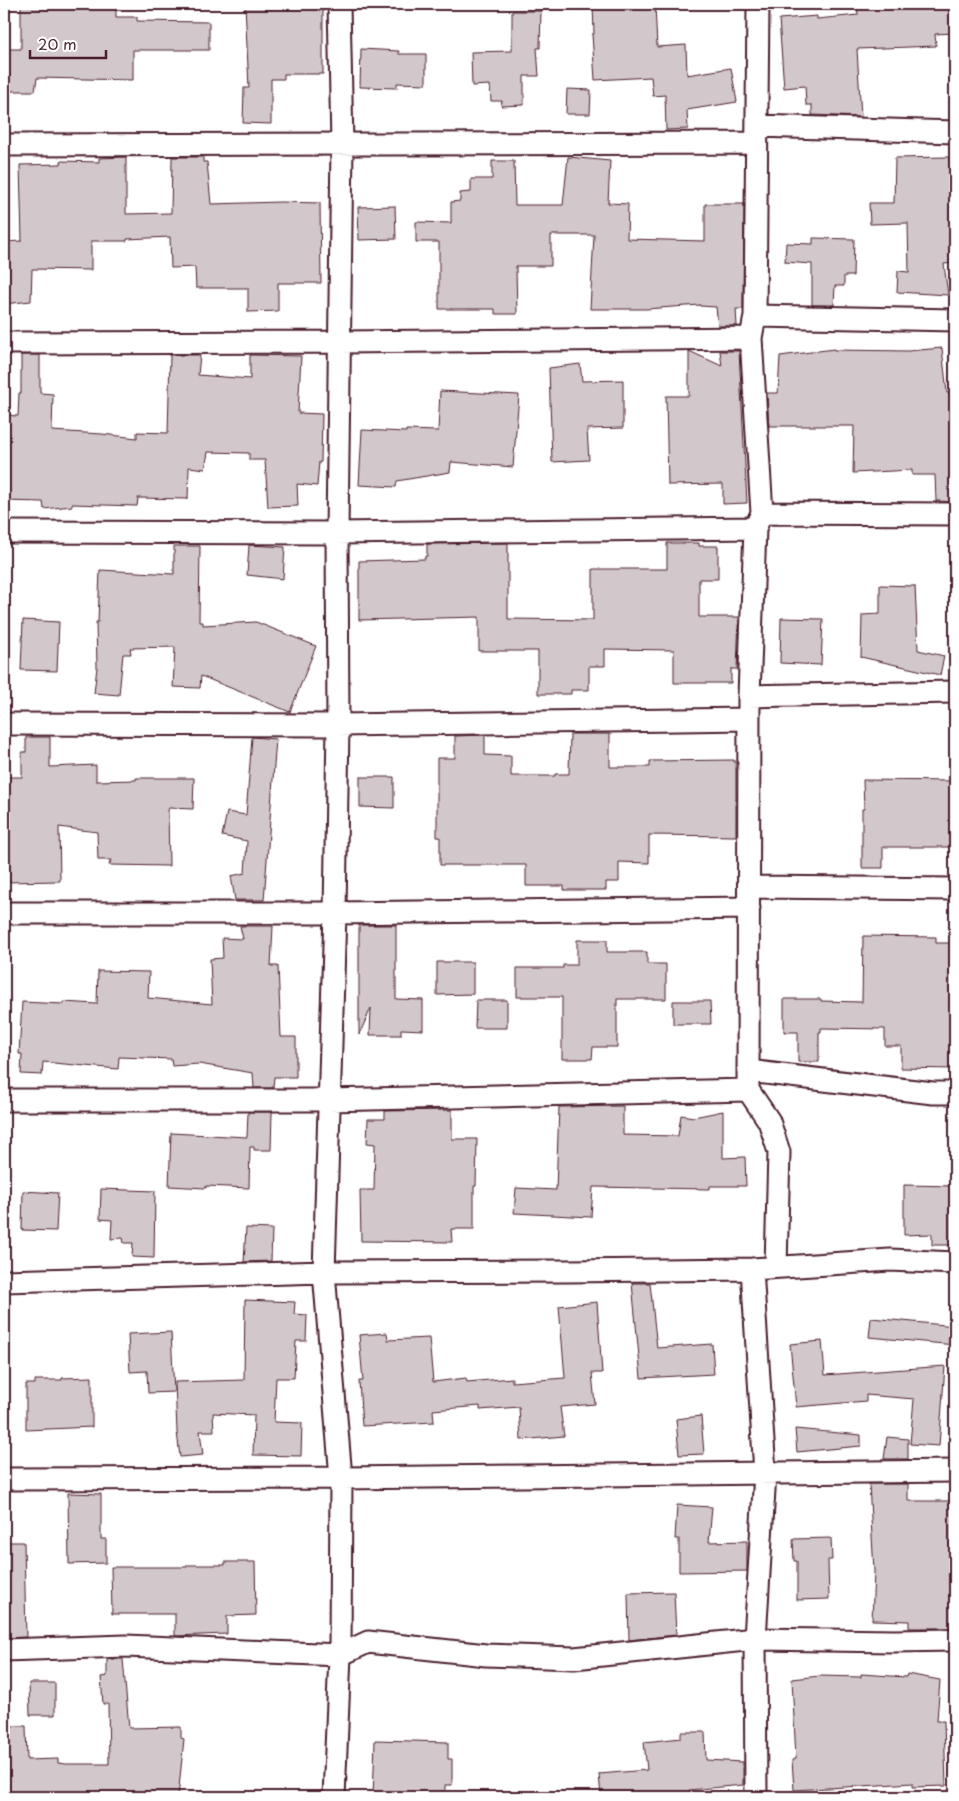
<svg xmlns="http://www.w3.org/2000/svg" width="959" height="1801" font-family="'Playpen Sans',sans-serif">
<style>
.building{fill:#d2c7cb;stroke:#4a1f2b}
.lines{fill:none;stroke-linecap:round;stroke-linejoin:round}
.minor-casing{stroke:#4a1f2b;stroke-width:25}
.minor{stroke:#fff;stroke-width:21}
</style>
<rect width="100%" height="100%" fill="#fff"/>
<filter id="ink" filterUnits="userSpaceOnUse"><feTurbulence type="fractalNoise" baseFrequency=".02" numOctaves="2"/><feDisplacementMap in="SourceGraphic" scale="10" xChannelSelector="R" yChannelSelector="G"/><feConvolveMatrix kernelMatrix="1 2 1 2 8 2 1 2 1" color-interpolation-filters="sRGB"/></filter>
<g filter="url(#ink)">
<!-- building -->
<path class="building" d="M 21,4 L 116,4 L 116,17 L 137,17 L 137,21 L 209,22 L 209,50 L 133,50 L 133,80 L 37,78 L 35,91 L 7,91 L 7,80 L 4,80 L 4,49 L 21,49 Z
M 245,4 L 323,4 L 323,74 L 284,74 L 284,79 L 271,79 L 271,124 L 243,123 L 244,88 L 249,88 Z
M 593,4 L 655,4 L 657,47 L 686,45 L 687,75 L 731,68 L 737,102 L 687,110 L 688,129 L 666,130 L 665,95 L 653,96 L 651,77 L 595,80 L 592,34 L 594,34 Z
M 857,4 L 912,4 L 913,6 L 955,4 L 955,33 L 935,34 L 936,46 L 857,49 L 861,117 L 812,115 L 812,105 L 806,105 L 805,86 L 784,88 L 779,19 L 817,16 L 817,19 L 858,15 Z
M 512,11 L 541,11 L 540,48 L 537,48 L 539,76 L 524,76 L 524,105 L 501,106 L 502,101 L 491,101 L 490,85 L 472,86 L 471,52 L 512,51 Z
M 361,49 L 399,51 L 399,54 L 426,54 L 426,84 L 397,83 L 397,88 L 360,87 Z
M 567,89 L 591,90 L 590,114 L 566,114 Z
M 126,157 L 126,214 L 171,213 L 172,157 L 203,157 L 203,162 L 207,162 L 211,204 L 281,202 L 320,203 L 321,283 L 278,283 L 278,311 L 248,312 L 248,288 L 196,288 L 195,267 L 171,268 L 170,237 L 127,239 L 127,241 L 91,241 L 91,270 L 32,269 L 31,301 L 4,304 L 4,242 L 22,241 L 20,165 L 61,164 L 61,161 L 99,162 L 99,158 Z
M 568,157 L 610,161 L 608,203 L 628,204 L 627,239 L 705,241 L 705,204 L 744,204 L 743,309 L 736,309 L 737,326 L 718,326 L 716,307 L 700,306 L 700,305 L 646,309 L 590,309 L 594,235 L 551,235 L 551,266 L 516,266 L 517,314 L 495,314 L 495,309 L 439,309 L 439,242 L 416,242 L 416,222 L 451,223 L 451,202 L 460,201 L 460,193 L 471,192 L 471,179 L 492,179 L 492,161 L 514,161 L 515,205 L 563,205 Z
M 949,157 L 950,172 L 955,173 L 955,263 L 944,264 L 948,295 L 897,292 L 898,271 L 909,272 L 908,223 L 870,224 L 869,203 L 894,203 L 895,158 Z
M 395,206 L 396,239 L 359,240 L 358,207 Z
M 813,238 L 854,239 L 853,276 L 844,276 L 844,286 L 835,286 L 834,305 L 812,305 L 812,264 L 785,262 L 786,243 L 813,244 Z
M 942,348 L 947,393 L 955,393 L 955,502 L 936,501 L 935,475 L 912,475 L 912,470 L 853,473 L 854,426 L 769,426 L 767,393 L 778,393 L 780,356 L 834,349 L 834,350 L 908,351 Z
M 689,351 L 722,366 L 720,351 L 739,351 L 747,503 L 723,504 L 723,484 L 668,485 L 666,396 L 689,396 Z
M 21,355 L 40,355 L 40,393 L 53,394 L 52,431 L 102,434 L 137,438 L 137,432 L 168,433 L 170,355 L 200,355 L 198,375 L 250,379 L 250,355 L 301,356 L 298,413 L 322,414 L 321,462 L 319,462 L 317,486 L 297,484 L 298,506 L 268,507 L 265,460 L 249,460 L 249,453 L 208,452 L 205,469 L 189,467 L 188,499 L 138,498 L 137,506 L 72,504 L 72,506 L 44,509 L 43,502 L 4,501 L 4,415 L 18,416 L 19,393 L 21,393 Z
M 580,364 L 582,381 L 623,380 L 623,428 L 587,429 L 589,460 L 552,462 L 549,368 Z
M 440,391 L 519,395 L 513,467 L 451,462 L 450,472 L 397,481 L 396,487 L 359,485 L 362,430 L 406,432 L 406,430 L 438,431 Z
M 508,543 L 508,619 L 593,620 L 593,569 L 667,569 L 667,543 L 699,543 L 699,546 L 718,546 L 718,579 L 699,579 L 699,617 L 739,617 L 737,669 L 731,669 L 731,683 L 674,683 L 674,650 L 605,649 L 605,666 L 589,666 L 589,690 L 571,690 L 571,694 L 538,694 L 538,651 L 479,651 L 479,617 L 359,620 L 359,561 L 425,559 L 425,556 L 427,556 L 427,544 Z
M 249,545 L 285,547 L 283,579 L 247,575 Z
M 174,546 L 200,546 L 199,622 L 203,622 L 203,625 L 256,622 L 316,646 L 290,712 L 201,676 L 200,688 L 173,687 L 175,647 L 130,648 L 131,654 L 123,654 L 119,695 L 94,693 L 97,667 L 96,622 L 98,622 L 100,570 L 174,574 Z
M 880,585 L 915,586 L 918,650 L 944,656 L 940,675 L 861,657 L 862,615 L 880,614 Z
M 781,618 L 823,619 L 821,665 L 780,663 Z
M 23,620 L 59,622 L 57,671 L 21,670 Z
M 570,734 L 610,734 L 610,767 L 650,767 L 650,761 L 734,760 L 734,762 L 736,762 L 736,836 L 649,835 L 649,863 L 619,862 L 619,882 L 606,882 L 606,890 L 564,890 L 564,886 L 526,886 L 526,865 L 440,865 L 440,837 L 437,837 L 437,758 L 455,758 L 455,736 L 485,735 L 485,755 L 511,756 L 511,776 L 555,776 L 555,774 L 569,774 Z
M 26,737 L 50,737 L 50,767 L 96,765 L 96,781 L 136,780 L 136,778 L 194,778 L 193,809 L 169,808 L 168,810 L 169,866 L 109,865 L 111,860 L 98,860 L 97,832 L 59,827 L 60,881 L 5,882 L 4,777 L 22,777 L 22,752 L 26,752 Z
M 252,737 L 276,739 L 264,900 L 235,900 L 231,876 L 245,873 L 247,841 L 222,836 L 227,812 L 246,815 Z
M 360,777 L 394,777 L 394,808 L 360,807 Z
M 863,780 L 955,781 L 955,831 L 950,831 L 950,847 L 883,847 L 883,868 L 862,868 L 862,809 L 864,809 Z
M 359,925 L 396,925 L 396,999 L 423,1000 L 423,1030 L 401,1029 L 401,1035 L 370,1035 L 371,1008 L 359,1035 Z
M 240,926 L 273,926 L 271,966 L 278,966 L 281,1037 L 296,1037 L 296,1077 L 274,1077 L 273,1088 L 254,1088 L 253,1073 L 199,1064 L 172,1066 L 171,1059 L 119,1057 L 118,1069 L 43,1062 L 42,1075 L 21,1074 L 22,1054 L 19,1054 L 22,1002 L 63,1004 L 63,1002 L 97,1004 L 98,971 L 149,972 L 148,998 L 212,1004 L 210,959 L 223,958 L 222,938 L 243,939 Z
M 863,936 L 936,937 L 936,943 L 951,943 L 951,969 L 955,969 L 954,1069 L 901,1068 L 901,1046 L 885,1046 L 885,1029 L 821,1028 L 821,1032 L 819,1032 L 819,1062 L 798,1062 L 798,1032 L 784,1032 L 784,999 L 821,999 L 821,1001 L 862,1002 Z
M 577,940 L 607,940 L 607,952 L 647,952 L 647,964 L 666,964 L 666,999 L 617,999 L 617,1047 L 593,1047 L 592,1059 L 562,1059 L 562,997 L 517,997 L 517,968 L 563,968 L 563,965 L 577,965 Z
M 437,962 L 473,962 L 473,994 L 437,995 Z
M 476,1000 L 507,1000 L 507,1028 L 475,1028 Z
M 673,1001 L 710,1001 L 711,1024 L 673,1024 Z
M 623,1106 L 623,1135 L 678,1136 L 681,1115 L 694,1117 L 723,1111 L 723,1158 L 745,1157 L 746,1186 L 710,1186 L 710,1189 L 593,1187 L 591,1217 L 514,1213 L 516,1188 L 556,1190 L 559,1107 Z
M 452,1110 L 452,1139 L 477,1139 L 476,1186 L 474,1186 L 474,1229 L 451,1229 L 452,1242 L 361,1241 L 360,1190 L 374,1190 L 375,1144 L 367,1143 L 368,1119 L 385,1119 L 385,1111 Z
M 248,1112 L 272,1112 L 271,1150 L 254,1150 L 254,1147 L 250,1147 L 249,1188 L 206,1186 L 206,1188 L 169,1186 L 171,1133 L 247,1137 Z
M 904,1185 L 955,1186 L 953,1245 L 932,1245 L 932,1234 L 904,1235 Z
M 101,1189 L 155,1191 L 154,1258 L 132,1257 L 133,1243 L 124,1243 L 123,1238 L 111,1239 L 112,1220 L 100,1219 Z
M 23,1191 L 58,1193 L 56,1231 L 22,1230 Z
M 246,1228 L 272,1229 L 271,1261 L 244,1262 Z
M 632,1283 L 650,1283 L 657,1348 L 712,1344 L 714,1374 L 641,1378 Z
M 245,1300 L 295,1302 L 294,1314 L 307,1315 L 306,1341 L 296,1341 L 294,1378 L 276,1378 L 274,1422 L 302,1423 L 301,1456 L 253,1455 L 254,1415 L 213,1413 L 214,1431 L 200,1431 L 203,1455 L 180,1457 L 177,1432 L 175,1382 L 244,1380 Z
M 597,1302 L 602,1373 L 592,1373 L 595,1404 L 560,1407 L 564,1436 L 521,1440 L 519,1407 L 480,1410 L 480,1406 L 433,1410 L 434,1422 L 362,1426 L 359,1381 L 363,1381 L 359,1335 L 387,1333 L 388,1340 L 429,1338 L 433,1382 L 466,1378 L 467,1382 L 512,1378 L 512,1382 L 565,1378 L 559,1306 Z
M 871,1318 L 955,1326 L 955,1345 L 869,1337 Z
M 171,1332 L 174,1392 L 148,1393 L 147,1371 L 130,1372 L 128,1334 Z
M 822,1341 L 825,1375 L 945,1366 L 939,1446 L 910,1444 L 914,1399 L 866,1395 L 866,1401 L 796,1407 L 790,1344 Z
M 92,1377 L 92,1427 L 26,1430 L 26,1384 L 35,1384 L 35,1380 L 62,1380 L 62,1378 Z
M 701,1416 L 704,1454 L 679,1455 L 676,1419 Z
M 795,1429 L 861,1435 L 861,1446 L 797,1452 Z
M 887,1437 L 908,1439 L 908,1459 L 884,1459 Z
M 869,1484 L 908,1484 L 908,1501 L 955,1501 L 955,1628 L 909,1628 L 909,1621 L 872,1620 L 874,1571 Z
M 68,1493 L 101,1494 L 101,1539 L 106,1539 L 106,1563 L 69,1564 Z
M 677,1505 L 712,1507 L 709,1542 L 747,1541 L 747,1571 L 679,1572 L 679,1539 L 675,1539 Z
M 831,1538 L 832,1560 L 828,1560 L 829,1599 L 797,1600 L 797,1561 L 794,1561 L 793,1539 Z
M 4,1542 L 24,1542 L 26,1637 L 4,1638 Z
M 225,1562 L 255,1562 L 256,1615 L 227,1616 L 227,1634 L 175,1636 L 175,1614 L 112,1614 L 111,1567 L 187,1567 L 187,1565 L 225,1565 Z
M 674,1592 L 676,1635 L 629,1640 L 628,1593 Z
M 107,1659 L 123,1659 L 129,1728 L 181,1727 L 181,1738 L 184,1739 L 178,1797 L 32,1797 L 32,1795 L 4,1795 L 4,1726 L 26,1726 L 27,1760 L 58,1759 L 58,1763 L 66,1764 L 109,1764 L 108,1704 L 103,1704 L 101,1677 L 107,1676 Z
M 861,1674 L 906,1677 L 907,1674 L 940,1680 L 937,1721 L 944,1721 L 946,1786 L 913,1787 L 913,1783 L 794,1790 L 792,1760 L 796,1759 L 792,1679 L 820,1676 L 861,1677 Z
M 29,1683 L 55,1683 L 55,1715 L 30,1715 Z
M 681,1732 L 705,1732 L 706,1760 L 743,1762 L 743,1785 L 689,1790 L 690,1797 L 601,1797 L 599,1774 L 647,1770 L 644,1742 L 681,1738 Z
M 375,1740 L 448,1742 L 448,1759 L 452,1759 L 452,1785 L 445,1785 L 445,1797 L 373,1797 Z"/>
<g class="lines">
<!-- minor casing -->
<g class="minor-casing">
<path id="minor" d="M 758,4 L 755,316 L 751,338 L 762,513 L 755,528 L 749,696 L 748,1090 L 769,1121 L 779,1152 L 776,1266
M 757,126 L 955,132
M 4,145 L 756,143
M 755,316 L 955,320
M 4,343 L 340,342 L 751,338
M 762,513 L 955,514
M 4,532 L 337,533 L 755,528
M 749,696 L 955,692
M 4,724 L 338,725 L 749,719
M 749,887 L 955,889
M 4,913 L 335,913 L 749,908
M 748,1071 L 933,1093 L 955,1093
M 4,1100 L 329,1100 L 748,1090
M 752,1269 L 765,1473 L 755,1639 L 756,1797
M 4,1281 L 324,1272 L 567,1271 L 752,1269 L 890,1260 L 955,1263
M 4,1479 L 341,1478 L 955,1471
M 4,1650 L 126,1646 L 340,1655 L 368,1642 L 486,1655 L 574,1658 L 755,1639 L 894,1641 L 955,1640
M 334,1797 L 340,1655 L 341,1478 L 324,1272 L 335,913 L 338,725 L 337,533 L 342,144 L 339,4"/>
</g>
<!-- minor -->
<use href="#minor" class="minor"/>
</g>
</g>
<!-- margin -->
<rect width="959" height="1801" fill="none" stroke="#fff" stroke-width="20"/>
<rect x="10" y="10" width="939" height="1781" fill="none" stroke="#4a1f2b" stroke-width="2" filter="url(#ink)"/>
<!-- scale -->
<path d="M30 50v8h76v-8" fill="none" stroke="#4a1f2b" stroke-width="2.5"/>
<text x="38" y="50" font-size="15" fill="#4a1f2b" stroke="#ffffff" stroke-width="4" paint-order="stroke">20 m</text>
</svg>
